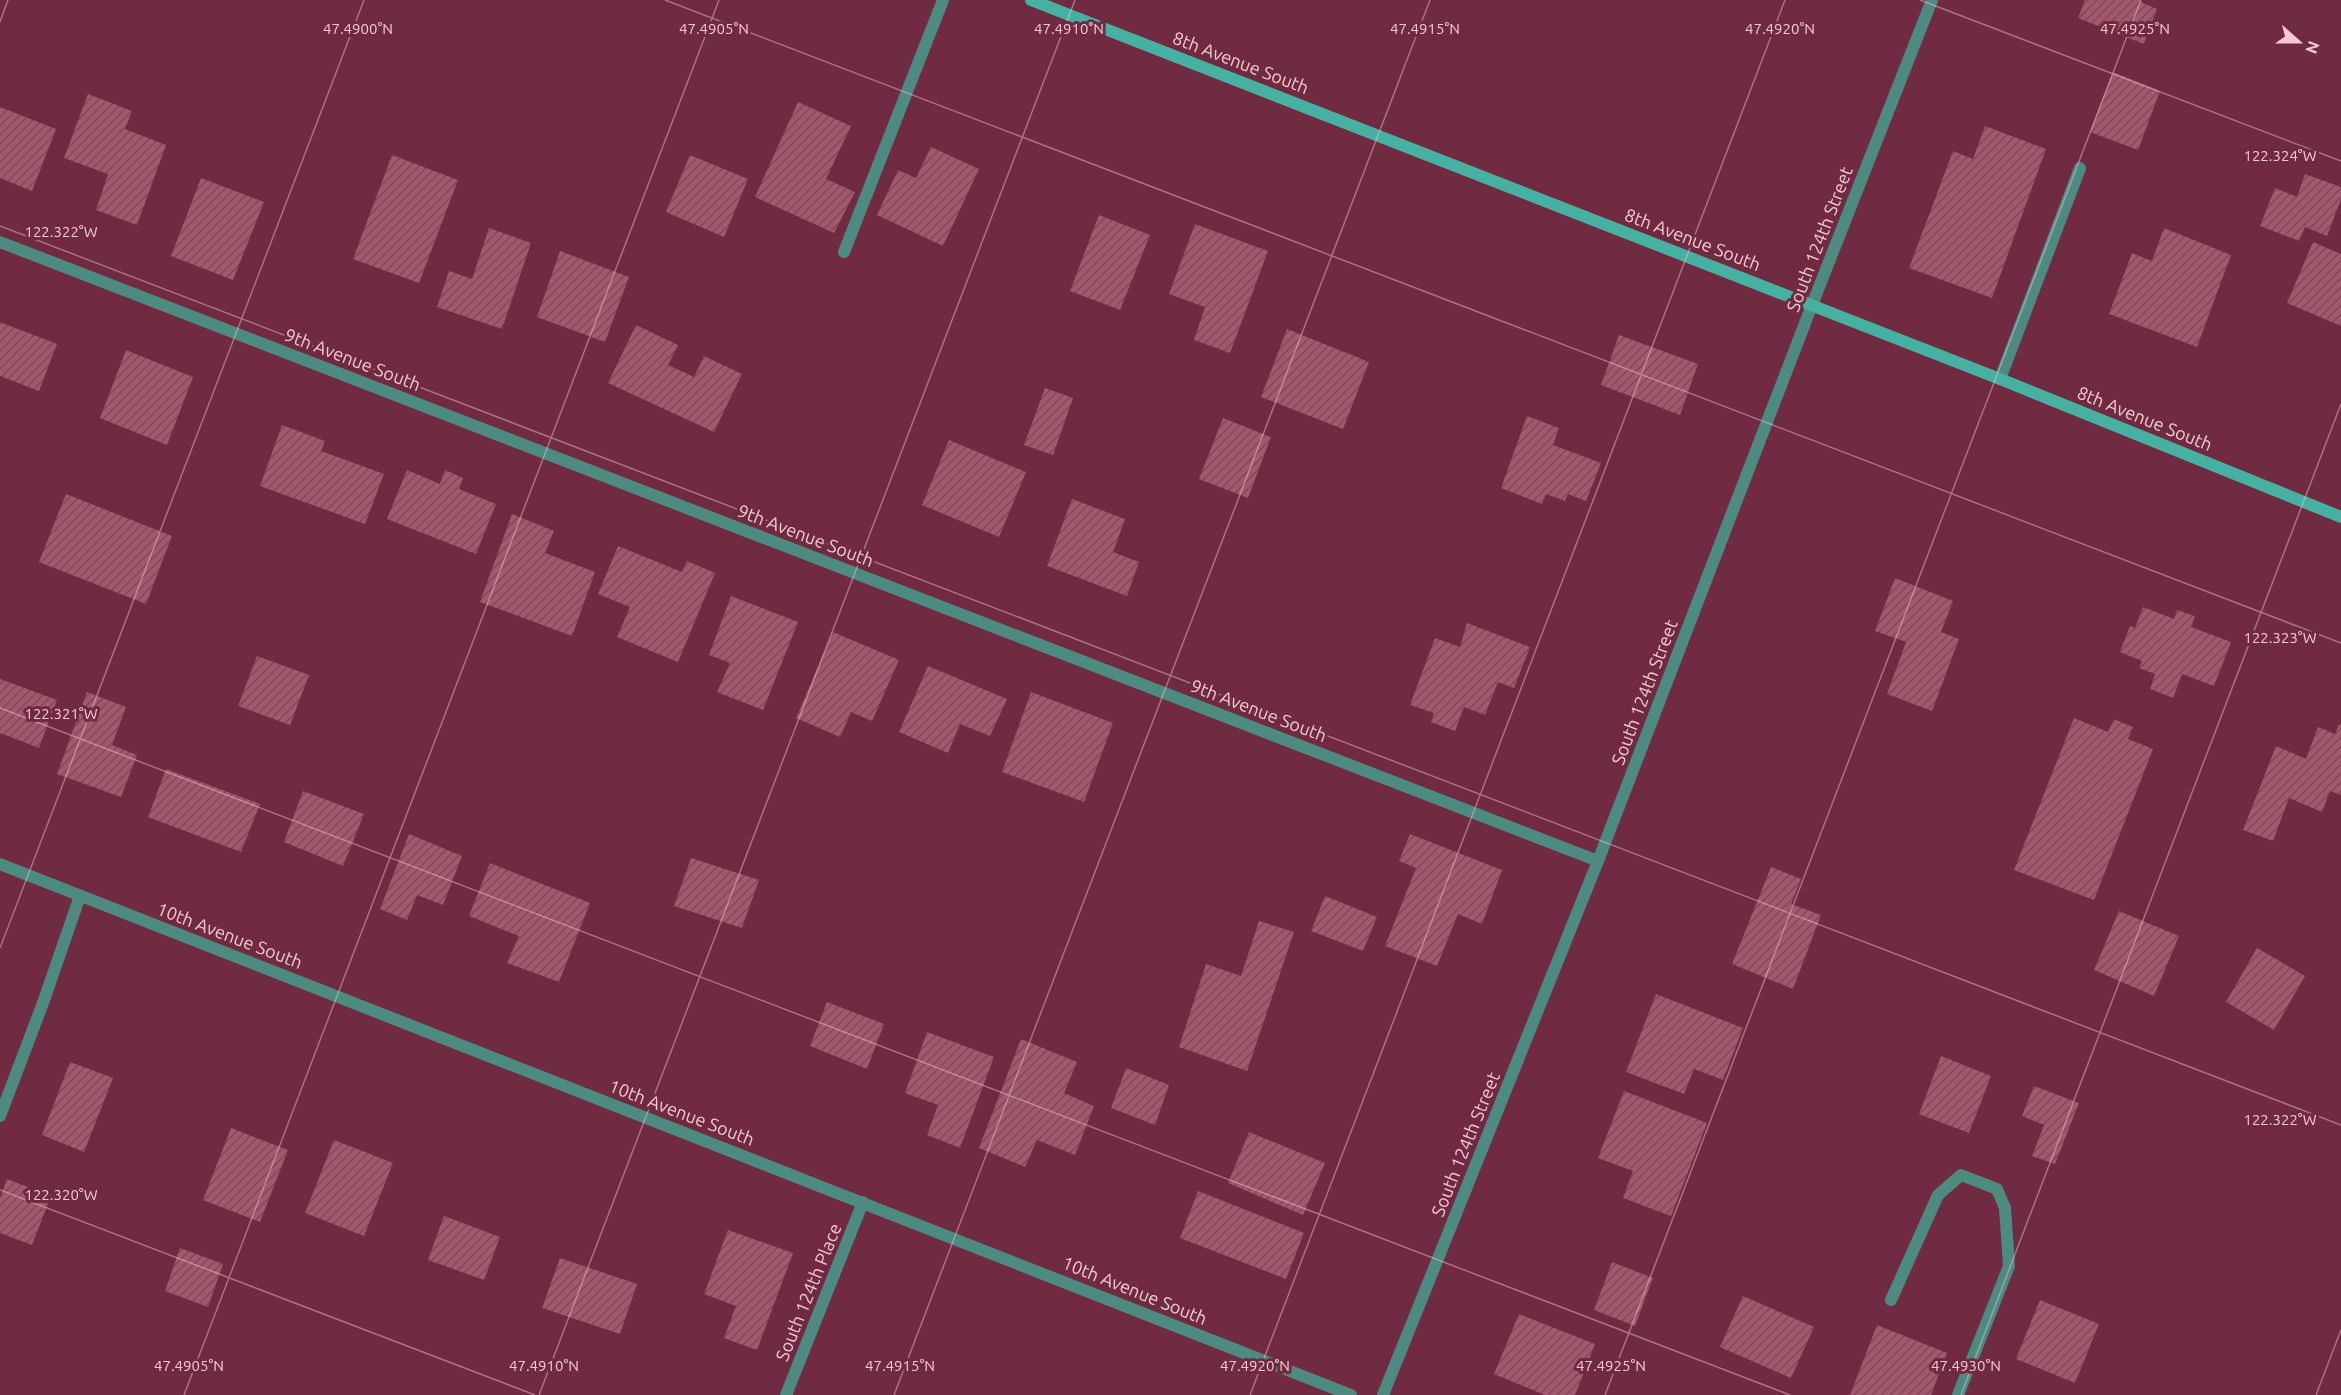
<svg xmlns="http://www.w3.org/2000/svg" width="2341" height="1395" font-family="Ubuntu,sans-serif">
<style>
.building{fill:url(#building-hatch)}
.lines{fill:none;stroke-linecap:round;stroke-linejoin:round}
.lane{stroke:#4d8b81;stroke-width:12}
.street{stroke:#4d8b81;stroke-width:12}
.secondary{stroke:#46b0a1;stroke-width:12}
.ticks{fill:none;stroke:#f5c9d3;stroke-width:1.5;stroke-opacity:0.45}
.labels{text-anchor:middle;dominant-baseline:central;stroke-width:6;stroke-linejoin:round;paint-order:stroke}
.street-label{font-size:18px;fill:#f5c9d3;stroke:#702a41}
.ticks-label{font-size:15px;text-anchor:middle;fill:#f5c9d3;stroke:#702a41;stroke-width:6;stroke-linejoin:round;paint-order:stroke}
</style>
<defs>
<pattern id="building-hatch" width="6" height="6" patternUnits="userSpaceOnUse" patternTransform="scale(1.5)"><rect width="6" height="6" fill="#a4586e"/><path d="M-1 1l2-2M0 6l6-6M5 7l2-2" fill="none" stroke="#7c4b59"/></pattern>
</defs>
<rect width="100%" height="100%" fill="#702a41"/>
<!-- building -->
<path class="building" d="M 2085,0 L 2141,0 L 2141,2 L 2157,9 L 2144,44 L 2078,18 Z
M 2113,72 L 2160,91 L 2138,150 L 2090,132 Z
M 88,94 L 132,111 L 125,129 L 166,145 L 137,225 L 96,210 L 108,174 L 64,158 Z
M 798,102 L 851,126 L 826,179 L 855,192 L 834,233 L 755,197 Z
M 0,107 L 56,129 L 32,191 L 0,178 Z
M 1985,126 L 2046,149 L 1992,298 L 1909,268 L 1953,151 L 1973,159 Z
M 931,147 L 979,169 L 943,246 L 877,215 L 898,170 L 916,178 Z
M 392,155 L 458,180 L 419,283 L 353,259 Z
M 690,155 L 748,179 L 724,237 L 666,212 Z
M 2305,174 L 2341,187 L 2341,199 L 2327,236 L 2305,227 L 2299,241 L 2260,226 L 2275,188 L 2297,197 Z
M 201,178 L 264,202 L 233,280 L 171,256 Z
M 1099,215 L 1150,235 L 1120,310 L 1070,291 Z
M 1195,224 L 1268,251 L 1230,353 L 1194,340 L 1205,307 L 1169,294 Z
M 489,228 L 531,243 L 502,329 L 437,307 L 449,271 L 472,279 Z
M 2164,228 L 2231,255 L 2197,347 L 2109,314 L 2132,253 L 2152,261 Z
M 2313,242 L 2341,254 L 2341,326 L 2287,303 Z
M 560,251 L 629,277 L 605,342 L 537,317 Z
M 0,322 L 57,344 L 39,391 L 0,376 Z
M 636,325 L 678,345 L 668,365 L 694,377 L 704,356 L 742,374 L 714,432 L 608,383 Z
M 1287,329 L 1369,362 L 1343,429 L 1261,397 Z
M 1619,335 L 1698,364 L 1680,415 L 1601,385 Z
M 126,350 L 193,377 L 167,445 L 100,418 Z
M 1045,388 L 1073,398 L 1053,455 L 1024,445 Z
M 1527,416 L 1559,428 L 1553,445 L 1601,463 L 1586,501 L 1568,494 L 1565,501 L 1546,494 L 1542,504 L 1501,488 Z
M 1223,418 L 1271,437 L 1248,498 L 1199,479 Z
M 282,425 L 325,441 L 321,451 L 384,474 L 365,524 L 260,486 Z
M 949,440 L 1026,472 L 999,537 L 922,505 Z
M 407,470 L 440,484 L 445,470 L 463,478 L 459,489 L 496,504 L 476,554 L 387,519 Z
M 66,494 L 172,536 L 146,604 L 39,562 Z
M 1072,499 L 1125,519 L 1113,552 L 1139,562 L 1127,596 L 1047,566 Z
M 512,514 L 554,531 L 545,553 L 595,572 L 572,636 L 480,602 Z
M 618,546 L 682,572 L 687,561 L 715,573 L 678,662 L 617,637 L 630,607 L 598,594 Z
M 1895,578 L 1953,601 L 1941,632 L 1959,639 L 1932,711 L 1887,694 L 1906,642 L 1875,631 Z
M 731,596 L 798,622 L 763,710 L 717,692 L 730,663 L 709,655 Z
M 2143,607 L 2174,619 L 2177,610 L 2195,616 L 2191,627 L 2231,642 L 2214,686 L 2182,674 L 2173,698 L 2150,689 L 2155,674 L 2139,668 L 2142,661 L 2120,652 L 2130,626 L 2135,628 Z
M 1467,623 L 1530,647 L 1514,688 L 1498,682 L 1485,715 L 1464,707 L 1455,731 L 1431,722 L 1434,713 L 1410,705 L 1435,638 L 1460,647 Z
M 833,632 L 899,660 L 872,721 L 851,712 L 840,737 L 796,718 Z
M 257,656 L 309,675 L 290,725 L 238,706 Z
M 928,666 L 1007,699 L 990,736 L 960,724 L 948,753 L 899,732 Z
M 0,679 L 57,700 L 39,748 L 0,733 Z
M 87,692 L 126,707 L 112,745 L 137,755 L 121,797 L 57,774 Z
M 1031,692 L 1113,723 L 1084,802 L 1002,772 Z
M 2074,718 L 2108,732 L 2114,719 L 2133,727 L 2128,739 L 2153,749 L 2094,900 L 2014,870 Z
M 2339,724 L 2341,725 L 2341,795 L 2330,791 L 2322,812 L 2289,798 L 2273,841 L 2243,830 L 2276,746 L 2306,759 L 2318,727 L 2335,734 Z
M 166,769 L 260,804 L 241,852 L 148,817 Z
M 303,791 L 364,814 L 343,866 L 284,842 Z
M 409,834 L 462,856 L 443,905 L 417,895 L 407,920 L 380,909 Z
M 1410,834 L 1502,870 L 1482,924 L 1458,914 L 1437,966 L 1385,946 L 1416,868 L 1399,861 Z
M 691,858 L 759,880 L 742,928 L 674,906 Z
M 490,863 L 590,903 L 559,982 L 507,963 L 519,936 L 469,916 Z
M 1771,867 L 1801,879 L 1791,904 L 1821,915 L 1793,989 L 1732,964 Z
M 1325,896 L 1377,917 L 1363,951 L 1311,931 Z
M 2119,911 L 2179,936 L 2154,996 L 2094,970 Z
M 1259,921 L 1294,932 L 1247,1071 L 1179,1047 L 1206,964 L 1241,976 Z
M 2257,948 L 2305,976 L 2274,1030 L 2226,1002 Z
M 1656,994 L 1743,1028 L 1723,1080 L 1694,1069 L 1684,1094 L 1626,1072 Z
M 827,1002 L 884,1024 L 867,1069 L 810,1046 Z
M 927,1032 L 994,1057 L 960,1148 L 927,1135 L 938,1105 L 905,1093 Z
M 1021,1039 L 1077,1062 L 1064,1093 L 1094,1106 L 1075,1155 L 1037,1140 L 1025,1167 L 979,1148 Z
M 1941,1056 L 1991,1076 L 1969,1133 L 1919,1114 Z
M 70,1062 L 113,1078 L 84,1152 L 42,1135 Z
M 1126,1068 L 1169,1085 L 1155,1125 L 1111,1108 Z
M 2034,1086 L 2079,1103 L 2055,1164 L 2032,1156 L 2044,1125 L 2022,1116 Z
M 1624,1091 L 1707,1123 L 1671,1216 L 1623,1198 L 1633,1171 L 1598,1158 Z
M 231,1128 L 288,1150 L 260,1222 L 203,1200 Z
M 1249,1132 L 1325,1163 L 1303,1215 L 1228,1183 Z
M 334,1140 L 393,1163 L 364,1236 L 305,1213 Z
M 7,1179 L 51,1196 L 32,1245 L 0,1233 L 0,1198 Z
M 1198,1191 L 1304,1233 L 1286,1279 L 1180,1238 Z
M 444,1216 L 500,1237 L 484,1280 L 428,1260 Z
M 728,1230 L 793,1253 L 757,1350 L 724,1338 L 736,1306 L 704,1294 Z
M 180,1248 L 223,1264 L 208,1307 L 165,1291 Z
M 560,1258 L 637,1284 L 620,1334 L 542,1308 Z
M 1612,1262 L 1653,1278 L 1635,1326 L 1594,1310 Z
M 1743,1296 L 1814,1327 L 1791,1378 L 1720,1347 Z
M 2040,1300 L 2099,1324 L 2075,1383 L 2016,1359 Z
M 1519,1314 L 1595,1344 L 1575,1395 L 1545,1395 L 1494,1374 Z
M 1877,1325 L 1947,1353 L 1931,1395 L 1850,1395 Z"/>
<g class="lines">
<!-- lane -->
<path class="lane" d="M 844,252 L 943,0
M 2000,379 L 2080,168
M 0,1116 L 43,1003 L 80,896
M 1891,1300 L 1938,1195 L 1961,1175 L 1997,1189 L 2005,1208 L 2009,1266 L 1958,1395"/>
<!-- street -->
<path class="street" d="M 0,242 L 1598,861
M 0,864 L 1351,1395
M 786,1395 L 863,1202
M 1383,1395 L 1598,861 L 1812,305 L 1932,0"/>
<!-- secondary -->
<path class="secondary" d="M 1031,0 L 2000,379 L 2341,517"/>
</g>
<!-- ticks -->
<path class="ticks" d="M 665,0 L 2341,643M 1920,0 L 2341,161M 0,22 L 8,0M 0,226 L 2341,1125M 0,708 L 1790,1395M 0,948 L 364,0M 0,1190 L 535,1395M 184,1395 L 719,0M 539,1395 L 1075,0M 894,1395 L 1430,0M 1250,1395 L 1785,0M 1605,1395 L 2141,0M 1961,1395 L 2341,404M 2316,1395 L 2341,1330"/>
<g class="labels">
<!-- street labels -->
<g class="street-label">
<text transform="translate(1241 62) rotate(21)">8th Avenue South</text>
<text transform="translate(1693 239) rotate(21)">8th Avenue South</text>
<text transform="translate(1819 239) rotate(-69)">South 124th Street</text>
<text transform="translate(353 359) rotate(21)">9th Avenue South</text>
<text transform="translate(2145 418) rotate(22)">8th Avenue South</text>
<text transform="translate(806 535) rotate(21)">9th Avenue South</text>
<text transform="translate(1644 692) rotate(-69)">South 124th Street</text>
<text transform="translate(1259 710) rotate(21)">9th Avenue South</text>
<text transform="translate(230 935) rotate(21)">10th Avenue South</text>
<text transform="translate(682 1112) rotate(21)">10th Avenue South</text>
<text transform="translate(1465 1144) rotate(-68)">South 124th Street</text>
<text transform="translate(1135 1290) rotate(22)">10th Avenue South</text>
<text transform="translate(808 1292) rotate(-68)">South 124th Place</text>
</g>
</g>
<g class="ticks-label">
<text x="358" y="34">47.4900°N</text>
<text x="714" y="34">47.4905°N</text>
<text x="1069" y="34">47.4910°N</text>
<text x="1425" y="34">47.4915°N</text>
<text x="1780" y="34">47.4920°N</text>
<text x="2135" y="34">47.4925°N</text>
<text x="2280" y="161">122.324°W</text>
<text x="61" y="237">122.322°W</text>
<text x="2280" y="643">122.323°W</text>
<text x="61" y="719">122.321°W</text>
<text x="2280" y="1125">122.322°W</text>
<text x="61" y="1200">122.320°W</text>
<text x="189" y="1371">47.4905°N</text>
<text x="544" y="1371">47.4910°N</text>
<text x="900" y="1371">47.4915°N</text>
<text x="1255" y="1371">47.4920°N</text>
<text x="1611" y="1371">47.4925°N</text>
<text x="1966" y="1371">47.4930°N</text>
</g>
<!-- north arrow -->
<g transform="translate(2299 42) rotate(111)" stroke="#702a41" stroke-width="4.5" paint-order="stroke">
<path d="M0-4.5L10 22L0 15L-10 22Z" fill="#f5c9d3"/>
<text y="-9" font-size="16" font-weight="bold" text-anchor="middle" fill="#f5c9d3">N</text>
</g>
</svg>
